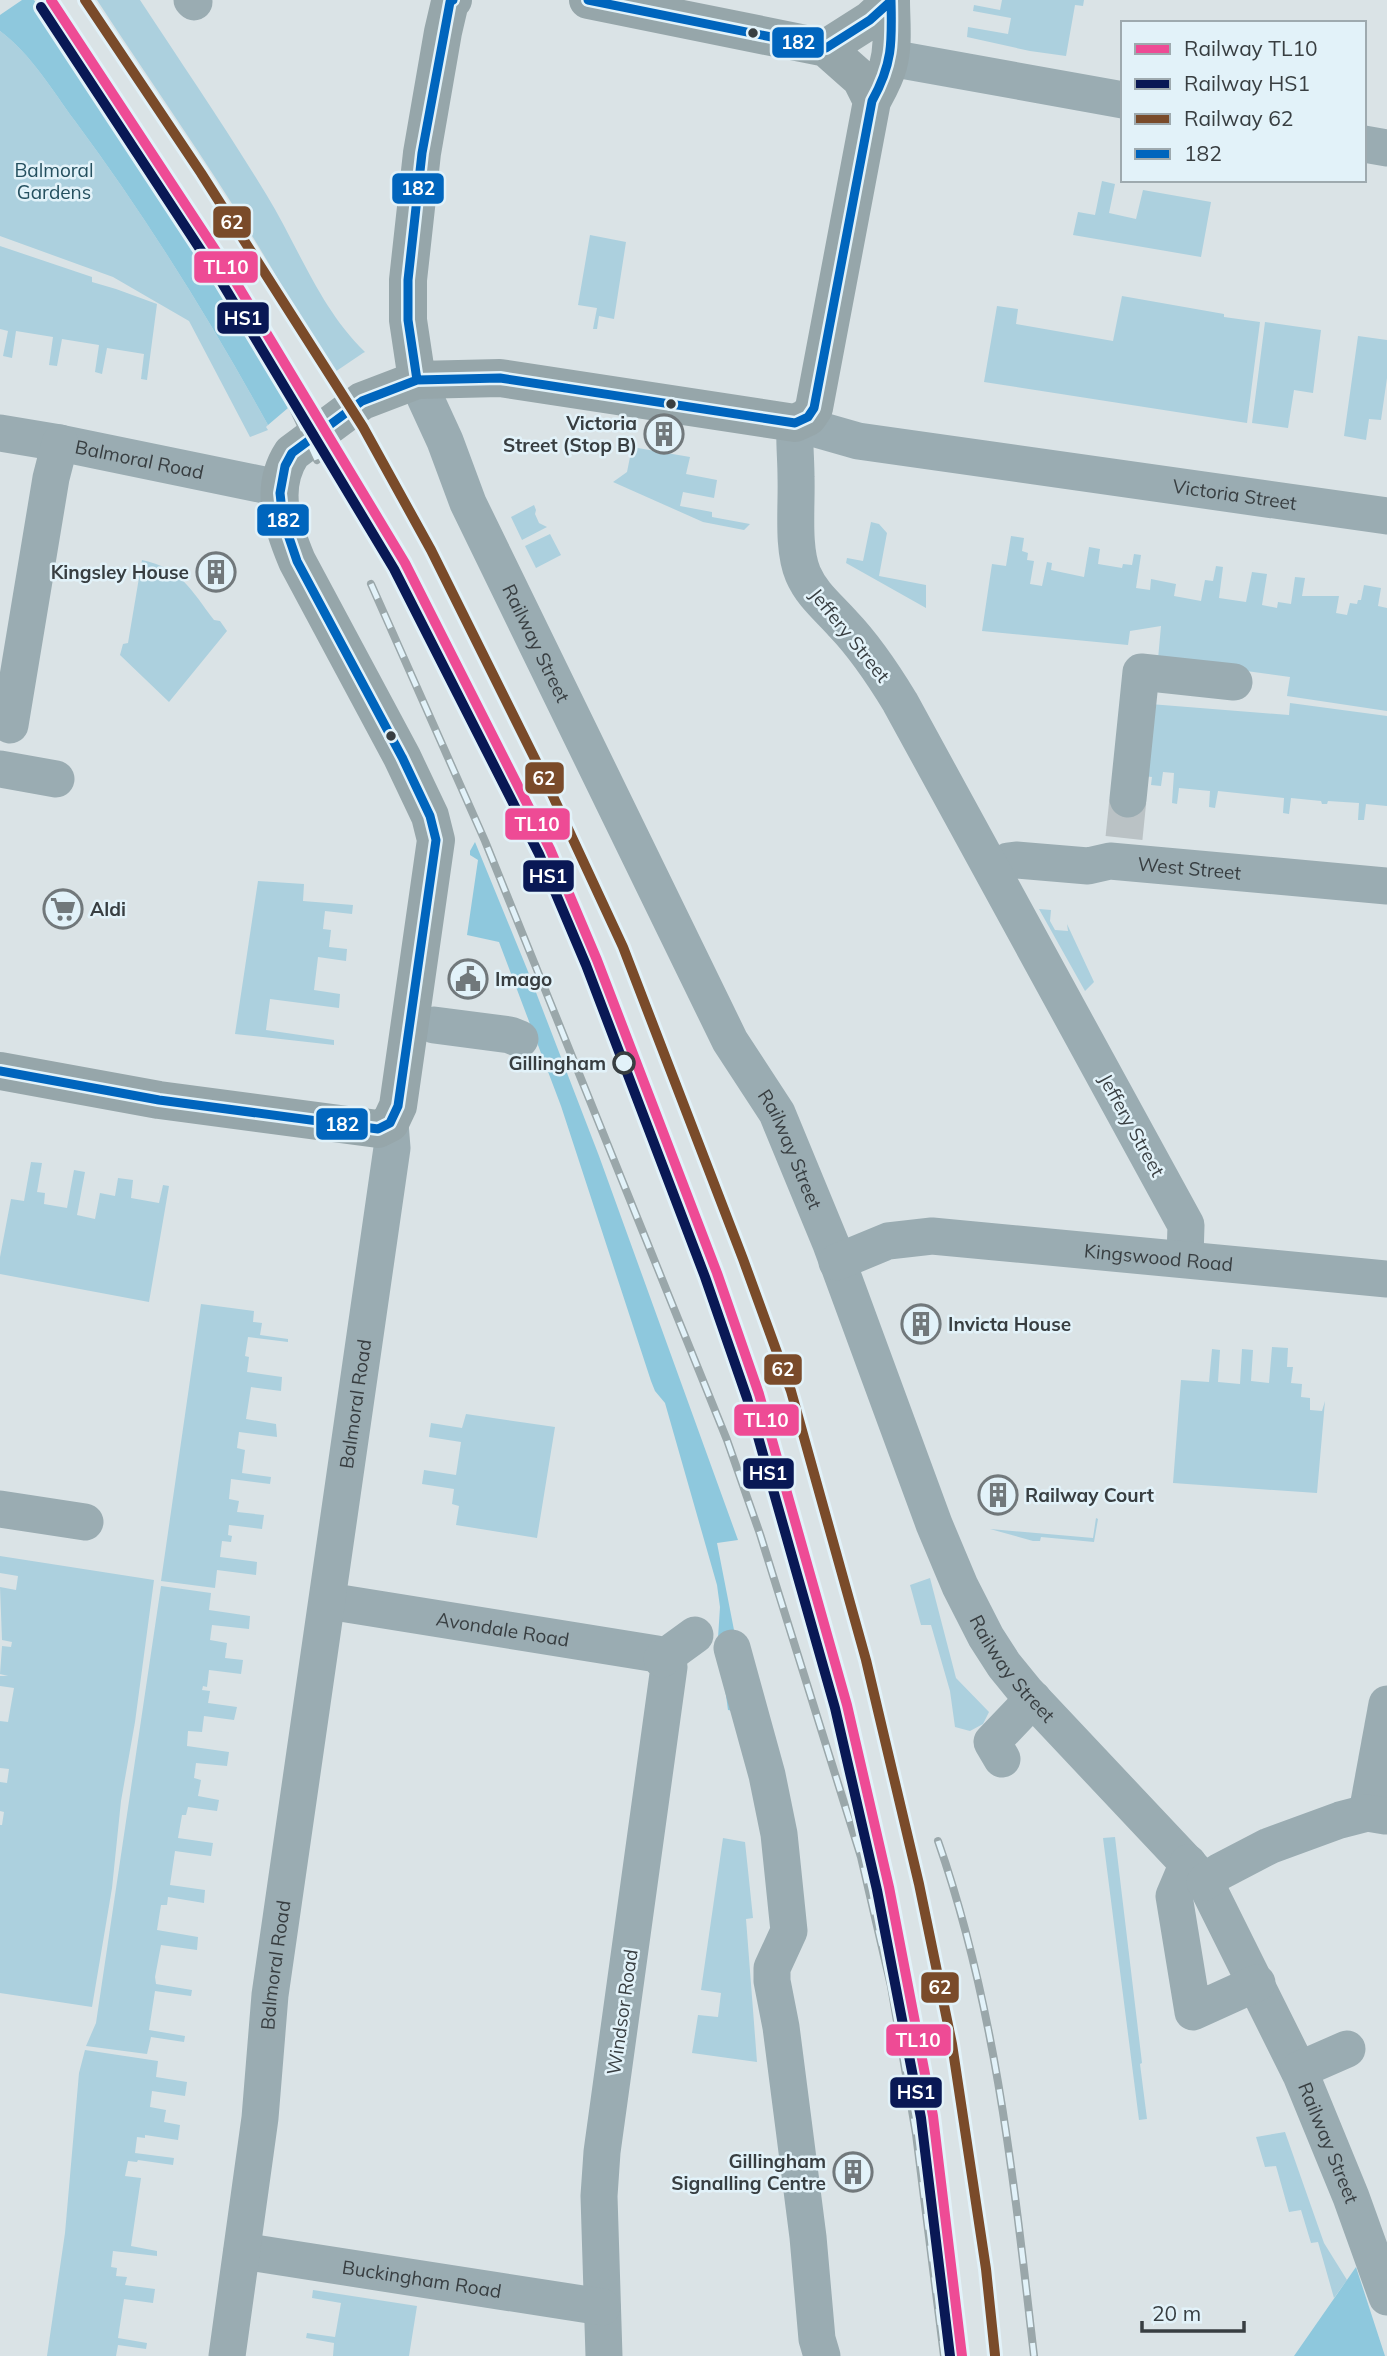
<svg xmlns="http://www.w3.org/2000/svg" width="1387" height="2356" font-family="Mulish,sans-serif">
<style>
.green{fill:#acd0de}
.forest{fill:#8ec8dd}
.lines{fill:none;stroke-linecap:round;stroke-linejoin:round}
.minor-tunnel{stroke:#bac2c5;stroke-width:37;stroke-dasharray:37 18;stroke-linecap:butt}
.minor{stroke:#9aacb2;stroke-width:37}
.major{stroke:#96a6aa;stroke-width:38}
.rail-casing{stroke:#9aa7aa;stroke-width:8}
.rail{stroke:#e2f2f9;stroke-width:5;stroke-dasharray:16;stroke-linecap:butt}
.bus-1-casing{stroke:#e2f2f9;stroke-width:14}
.bus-1{stroke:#0065bd;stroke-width:9}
.rail-1-casing{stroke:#e2f2f9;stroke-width:16}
.rail-2-casing{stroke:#e2f2f9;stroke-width:16}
.rail-3-casing{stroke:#e2f2f9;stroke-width:16}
.rail-1{stroke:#ee4b95;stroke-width:10}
.rail-2{stroke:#091855;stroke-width:10}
.rail-3{stroke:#7a4b2a;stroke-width:10}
.bus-dot{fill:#383e41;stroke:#e2f2f9;stroke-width:2.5}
.stop-dot{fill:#e2f2f9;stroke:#383e41;stroke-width:3.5}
.labels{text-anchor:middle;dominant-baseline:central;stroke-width:5;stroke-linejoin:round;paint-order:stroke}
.park-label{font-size:19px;fill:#25505f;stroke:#e2f2f9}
.poi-label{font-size:19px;font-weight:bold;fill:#383e41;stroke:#e2f2f9;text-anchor:start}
.street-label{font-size:19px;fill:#383e41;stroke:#e2f2f9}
.stop-label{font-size:19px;font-weight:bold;fill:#383e41;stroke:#e2f2f9;text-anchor:end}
.line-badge{stroke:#e2f2f9;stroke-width:2.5}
.badge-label{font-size:19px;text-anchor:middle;font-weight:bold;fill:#fff}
</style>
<rect width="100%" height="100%" fill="#dae3e6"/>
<!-- green -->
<path class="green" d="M 97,0 L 140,0 C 182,64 226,128 266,194 C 299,248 319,307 365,352 L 363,353 L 329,376 C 268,246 176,121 97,0 Z
M 1002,0 L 1084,0 L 1083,6 L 1075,5 L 1066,56 L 1030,51 L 967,37 L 968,27 L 1008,34 L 1011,18 L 973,11 L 974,5 L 1000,10 Z
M 0,31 C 31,54 52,90 75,121 C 147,218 210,320 268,425 L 266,427 L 268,430 L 250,437 L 189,321 L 113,277 L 0,236 Z
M 1102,181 L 1115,184 L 1109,213 L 1136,219 L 1143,190 L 1211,202 L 1201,257 L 1073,235 L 1078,212 L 1095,215 Z
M 590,235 L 626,242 L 614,319 L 599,316 L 597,329 L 593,329 L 597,308 L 578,305 Z
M 0,246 L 92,277 L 92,282 L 116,289 L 157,304 L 147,380 L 141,379 L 144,354 L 107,348 L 102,374 L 95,372 L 99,345 L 62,339 L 57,366 L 49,365 L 53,337 L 16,331 L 12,358 L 3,356 L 8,331 L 0,329 Z
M 1122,296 L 1224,314 L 1224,317 L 1260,322 L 1247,423 L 984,382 L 997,306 L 1018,309 L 1016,324 L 1113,341 Z
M 1265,322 L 1321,330 L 1313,393 L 1294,390 L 1288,428 L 1252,423 Z
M 1358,336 L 1387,340 L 1387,378 L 1381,420 L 1369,419 L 1366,440 L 1344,436 Z
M 632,447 L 690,457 L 686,474 L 717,480 L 714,498 L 683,492 L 680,506 L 712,512 L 712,517 L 750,524 L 744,530 L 703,522 L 613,482 L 627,472 Z
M 534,505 L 536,510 L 535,514 L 539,523 L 547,527 L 522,540 L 511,517 Z
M 871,522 L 879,524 L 887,533 L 879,576 L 926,585 L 926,608 L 846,563 L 847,558 L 863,561 Z
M 550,534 L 561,555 L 536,568 L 525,546 Z
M 1011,536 L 1024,538 L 1022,551 L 1028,553 L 1027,560 L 1034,561 L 1030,584 L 1042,586 L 1047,562 L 1052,563 L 1051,570 L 1084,577 L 1089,547 L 1100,549 L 1098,564 L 1122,568 L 1123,564 L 1132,565 L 1134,554 L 1141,555 L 1136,588 L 1150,590 L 1151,579 L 1176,584 L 1174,596 L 1201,601 L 1205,580 L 1213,581 L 1216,566 L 1223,567 L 1219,598 L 1246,602 L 1252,572 L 1267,574 L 1262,605 L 1277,608 L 1278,602 L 1291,604 L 1295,577 L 1305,578 L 1302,596 L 1339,596 L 1336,613 L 1347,615 L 1350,603 L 1357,604 L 1358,600 L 1361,600 L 1364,585 L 1381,588 L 1378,606 L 1387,608 L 1387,711 L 1287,696 L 1290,677 L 1158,659 L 1161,626 L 1130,631 L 1128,645 L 982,631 L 992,564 L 1006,566 Z
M 142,560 C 181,568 191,590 214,620 L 220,621 L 227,631 L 169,702 L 120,655 L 123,644 L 128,643 Z
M 1290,703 L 1387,716 L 1387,806 L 1366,804 L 1364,820 L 1358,820 L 1359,803 L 1328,801 L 1327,804 L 1322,804 L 1321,801 L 1291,798 L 1289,814 L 1283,813 L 1284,798 L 1218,791 L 1215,808 L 1209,807 L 1210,791 L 1179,788 L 1177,804 L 1172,803 L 1174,773 L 1163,772 L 1161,786 L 1151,785 L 1152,777 L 1143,776 L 1150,704 L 1289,715 Z
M 258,881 L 304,884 L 303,901 L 353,905 L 352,914 L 325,911 L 323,929 L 331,930 L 329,947 L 347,949 L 346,961 L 318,957 L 314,990 L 340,994 L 339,1008 L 270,999 L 266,1030 L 334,1040 L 334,1045 L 235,1034 Z
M 1039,909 L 1051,910 L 1050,921 L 1055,930 L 1068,931 L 1067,924 L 1094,982 L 1085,991 Z
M 31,1162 L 42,1163 L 37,1192 L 45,1193 L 44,1204 L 67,1208 L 74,1170 L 85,1172 L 77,1215 L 95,1219 L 100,1193 L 115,1196 L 118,1178 L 133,1180 L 131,1198 L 159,1203 L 163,1185 L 169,1186 L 149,1302 L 0,1274 L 0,1257 L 11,1199 L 24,1201 Z
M 201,1304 L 254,1311 L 253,1322 L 262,1323 L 260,1335 L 288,1339 L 288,1342 L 248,1337 L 245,1356 L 249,1357 L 247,1372 L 282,1377 L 281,1391 L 251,1387 L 246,1419 L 276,1424 L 277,1437 L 239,1432 L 237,1448 L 245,1450 L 242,1473 L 271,1477 L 270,1484 L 231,1479 L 229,1499 L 239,1501 L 237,1512 L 264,1515 L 262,1529 L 229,1525 L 228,1535 L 232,1536 L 231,1542 L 222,1541 L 220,1557 L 257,1562 L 256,1575 L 217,1570 L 215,1588 L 161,1581 Z
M 1272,1347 L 1288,1348 L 1287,1367 L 1293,1367 L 1291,1383 L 1302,1384 L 1301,1397 L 1310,1398 L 1310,1410 L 1322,1411 L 1325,1401 L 1317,1493 L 1173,1483 L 1181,1380 L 1209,1382 L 1212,1349 L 1220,1350 L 1218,1382 L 1240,1384 L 1242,1349 L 1253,1350 L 1251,1381 L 1269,1383 Z
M 466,1414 L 555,1427 L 537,1538 L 456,1525 L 459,1506 L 452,1504 L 454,1489 L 422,1484 L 424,1470 L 456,1475 L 461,1442 L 429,1437 L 431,1423 L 462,1428 Z
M 1096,1518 L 1098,1519 L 1094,1542 L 1041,1537 L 1040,1541 L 1033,1541 L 990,1529 L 1093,1538 Z
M 0,1556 L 154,1580 L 135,1722 L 121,1801 L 112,1888 L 92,2007 L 0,1993 L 0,1825 L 2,1825 L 4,1812 L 0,1811 L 0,1782 L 7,1783 L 9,1769 L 0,1768 L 0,1721 L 8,1722 L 14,1688 L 0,1686 L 0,1676 L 8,1676 L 0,1674 L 2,1646 L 11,1647 L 12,1642 L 2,1640 L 0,1587 L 16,1590 L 18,1576 L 0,1573 Z
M 930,1578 L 956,1678 L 989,1712 L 983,1724 L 970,1731 L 955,1727 L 950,1691 L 931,1625 L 921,1625 L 910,1585 Z
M 161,1586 L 211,1593 L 209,1610 L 250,1616 L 249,1629 L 212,1625 L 210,1640 L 227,1643 L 225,1658 L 243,1660 L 241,1674 L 209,1670 L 207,1687 L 203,1686 L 202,1690 L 210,1691 L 208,1703 L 237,1707 L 234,1720 L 204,1716 L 202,1732 L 188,1731 L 187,1746 L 229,1752 L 227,1766 L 196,1763 L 194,1778 L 201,1780 L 198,1796 L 219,1800 L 217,1811 L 188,1807 L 186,1815 L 182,1815 L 178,1838 L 213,1843 L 211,1856 L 175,1851 L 170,1885 L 205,1890 L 204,1903 L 168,1897 L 167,1905 L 161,1905 L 157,1930 L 198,1937 L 197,1950 L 161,1945 L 155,1977 L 156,1984 L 192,1990 L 191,1996 L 155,1991 L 149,2030 L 185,2036 L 184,2042 L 151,2037 L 147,2054 L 86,2046 L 96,2023 Z
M 1115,1837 L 1142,2063 L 1140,2064 L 1147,2119 L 1139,2120 L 1103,1838 Z
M 723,1838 L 745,1842 L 753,1918 L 746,1919 L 757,2062 L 692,2053 L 698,2015 L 718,2017 L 721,1993 L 701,1990 Z
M 85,2050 L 158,2061 L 156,2077 L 187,2082 L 185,2096 L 152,2091 L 150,2107 L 166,2110 L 164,2122 L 180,2125 L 178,2140 L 145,2135 L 145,2138 L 137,2137 L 135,2153 L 174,2158 L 173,2165 L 138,2160 L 137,2162 L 128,2161 L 125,2176 L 141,2178 L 131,2246 L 157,2251 L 157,2256 L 113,2251 L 111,2267 L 117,2268 L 116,2276 L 127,2277 L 125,2285 L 155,2289 L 153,2303 L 124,2299 L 118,2338 L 147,2343 L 146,2349 L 118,2345 L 116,2356 L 47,2356 L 65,2233 L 79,2073 Z
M 1285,2132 L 1324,2243 L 1347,2280 L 1334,2298 L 1318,2242 L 1311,2243 L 1301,2210 L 1289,2212 L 1276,2166 L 1265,2167 L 1256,2137 Z
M 313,2290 L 417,2306 L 409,2356 L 333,2356 L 334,2343 L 306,2338 L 307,2333 L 335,2337 L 341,2303 L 312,2298 Z"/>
<!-- forest -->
<path class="forest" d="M 22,0 L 34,0 L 155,174 L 211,261 L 288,408 L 268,425 C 210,320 147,218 75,121 C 52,90 31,54 0,31 L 0,15 Z
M 475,842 L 527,969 L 599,1156 L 738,1540 L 717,1543 L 734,1630 L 741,1712 L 728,1710 L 718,1638 L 720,1607 L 717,1585 L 665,1403 L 655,1391 L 651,1381 L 561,1106 L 499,942 L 467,935 L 478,860 L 470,855 L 470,851 Z
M 1356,2267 L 1385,2356 L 1294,2356 Z"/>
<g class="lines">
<!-- minor-tunnel -->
<path class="minor-tunnel" d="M 1124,838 L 1128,799"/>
<!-- minor -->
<g class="minor">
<path d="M 192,0 L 194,2"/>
<path d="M 890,58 L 1123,100"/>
<path d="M 1364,144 L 1387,148"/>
<path id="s1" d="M 417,380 L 445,441 L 468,503 L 730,1041 L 777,1113 L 831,1244 L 934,1524 L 960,1586 L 986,1637 L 1004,1665 L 1026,1692 L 1205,1882 L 1301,2075 L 1351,2197 L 1387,2297"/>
<path id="s2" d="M 0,433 L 60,443 L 279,488"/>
<path d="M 10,725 L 51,478 L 60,443"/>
<path d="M 0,769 L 56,779"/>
<path d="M 1128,799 L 1141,672 L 1234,682"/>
<path id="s3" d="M 993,870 L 1008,861 L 1016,860 L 1088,866 L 1110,861 L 1387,886"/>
<path d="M 434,1025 L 510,1035 L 520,1039"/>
<path id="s4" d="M 1185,1258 L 1186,1225 L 900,702 C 883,674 866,648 843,624 C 829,608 812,595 803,574 C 792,548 797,506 796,477 C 796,459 794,442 795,423 L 858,441 L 1387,516"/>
<path id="s5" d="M 837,1262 L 888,1241 L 932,1236 L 1387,1279"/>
<path d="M 0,1509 L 85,1522"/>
<path id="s6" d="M 328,1601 L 657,1654 L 669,1667 L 602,2152 L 599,2196 L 604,2356"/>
<path d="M 732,1648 L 767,1775 L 779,1834 L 789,1931 L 772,1968 L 772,1981 L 781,2027 L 808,2237 L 817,2339 L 822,2356"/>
<path d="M 662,1659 L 695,1635"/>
<path d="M 1002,1759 L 992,1742 L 1033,1699"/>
<path d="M 1367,1813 L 1387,1704"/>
<path d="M 1188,1863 L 1174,1896 L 1193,2012 L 1257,1983"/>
<path d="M 1205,1882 L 1219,1872 L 1269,1846 L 1340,1820 L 1367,1813 L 1385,1816"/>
<path d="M 1299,2070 L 1347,2049"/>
<path id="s7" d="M 242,2251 L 602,2307"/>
<path id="s8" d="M 227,2356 L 260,2118 L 270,1995 L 392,1148 L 390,1123"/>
</g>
<!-- major -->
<path class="major" d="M 588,0 L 826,48 L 861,79 L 872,101
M 826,48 L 870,20 L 891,1
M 417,380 L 408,320 L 408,280 L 422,153 L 443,32 L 450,2 L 453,0
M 0,1071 L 159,1100 L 378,1129 L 390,1123 L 398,1106 L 436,840 L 430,816 L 402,757 L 297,561 C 282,525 269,488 292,453 L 362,401 L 417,380 L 500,378 L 795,423 L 808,417 L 814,408 L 872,101 C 878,90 885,78 888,66 C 894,44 891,22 891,0"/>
<!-- rail casing -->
<g class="rail-casing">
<path id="rail" d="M 229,271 L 317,460
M 371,584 L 485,841 L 727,1440 L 760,1534 L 861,1857 L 891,1986 L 916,2134 L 944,2356
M 938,1841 C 996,2007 1014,2182 1034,2356"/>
</g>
<!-- rail -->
<use href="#rail" class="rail"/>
<!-- bus-1 casing -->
<g class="bus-1-casing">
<path id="bus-1" d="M 588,0 L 826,48 L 870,20 L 891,1
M 417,380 L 408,320 L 408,280 L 422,153 L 450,2 L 453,0
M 0,1071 L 159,1100 L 378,1129 L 390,1123 L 398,1106 L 436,840 L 430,816 L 402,757 L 297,561 L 283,520 L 280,493 L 285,466 L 292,453 L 362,401 L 417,380 L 500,378 L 795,423 L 808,417 L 814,408 L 872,101 C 893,63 892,42 891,0"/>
</g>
<!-- bus-1 -->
<use href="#bus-1" class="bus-1"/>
<!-- rail-1 casing -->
<g class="rail-1-casing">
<path id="rail-1" d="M 51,0 L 229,271 L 405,563 L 550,849 L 597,960 L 717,1273 L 759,1394 L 847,1705 L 889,1887 L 933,2116 L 962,2356"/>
</g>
<!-- rail-2 casing -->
<g class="rail-2-casing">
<path id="rail-2" d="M 41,7 L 219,278 L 394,569 L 539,854 L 586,965 L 705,1277 L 747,1398 L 835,1708 L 877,1890 L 921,2118 L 950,2356"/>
</g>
<!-- rail-3 casing -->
<g class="rail-3-casing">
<path id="rail-3" d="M 85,0 L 201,173 L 363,427 L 431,550 L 544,777 L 623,947 L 743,1259 L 791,1391 L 866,1660 L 919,1884 L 952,2044 L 986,2269 L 995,2355"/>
</g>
<!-- rail-1 -->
<use href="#rail-1" class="rail-1"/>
<!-- rail-2 -->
<use href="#rail-2" class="rail-2"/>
<!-- rail-3 -->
<use href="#rail-3" class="rail-3"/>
</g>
<!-- icons -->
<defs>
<g id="building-ring" transform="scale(2.0125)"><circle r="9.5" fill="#e2f2f9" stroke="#71787b" stroke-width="1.5"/><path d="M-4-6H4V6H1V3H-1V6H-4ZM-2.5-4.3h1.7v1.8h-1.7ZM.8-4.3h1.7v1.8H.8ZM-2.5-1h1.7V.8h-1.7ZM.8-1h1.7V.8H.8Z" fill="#71787b"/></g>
<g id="supermarket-ring" transform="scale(2.0125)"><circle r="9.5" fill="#e2f2f9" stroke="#71787b" stroke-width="1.5"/><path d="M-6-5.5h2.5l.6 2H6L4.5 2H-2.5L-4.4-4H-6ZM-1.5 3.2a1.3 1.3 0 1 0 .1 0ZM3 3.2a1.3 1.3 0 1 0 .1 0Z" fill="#71787b"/></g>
<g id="civic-ring" transform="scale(2.0125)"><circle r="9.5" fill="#e2f2f9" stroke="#71787b" stroke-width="1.5"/><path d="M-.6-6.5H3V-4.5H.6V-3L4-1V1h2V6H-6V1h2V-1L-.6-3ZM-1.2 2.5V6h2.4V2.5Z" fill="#71787b"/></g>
</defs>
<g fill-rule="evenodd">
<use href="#building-ring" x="664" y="434"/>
<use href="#building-ring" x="216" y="572"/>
<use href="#supermarket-ring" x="63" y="909"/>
<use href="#civic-ring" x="468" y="979"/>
<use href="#building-ring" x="921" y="1324"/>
<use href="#building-ring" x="998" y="1495"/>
<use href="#building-ring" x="853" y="2172"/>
</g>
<!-- markers -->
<g class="bus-dot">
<circle cx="753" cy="33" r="6"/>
<circle cx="671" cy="404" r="6"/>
<circle cx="391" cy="736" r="6"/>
</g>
<circle class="stop-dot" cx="624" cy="1063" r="10"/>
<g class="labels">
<!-- park labels -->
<g class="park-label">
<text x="54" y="170">Balmoral<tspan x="54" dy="22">Gardens</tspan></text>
</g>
<!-- poi labels -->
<g class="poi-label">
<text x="637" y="423" text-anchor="end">Victoria<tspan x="637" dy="22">Street (Stop B)</tspan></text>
<text x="189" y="572" text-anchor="end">Kingsley House</text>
<text x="90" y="909">Aldi</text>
<text x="495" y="979">Imago</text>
<text x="948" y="1324">Invicta House</text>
<text x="1025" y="1495">Railway Court</text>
<text x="826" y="2161" text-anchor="end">Gillingham<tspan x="826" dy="22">Signalling Centre</tspan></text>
</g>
<!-- street labels -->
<g class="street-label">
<text stroke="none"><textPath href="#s2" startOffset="142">Balmoral Road</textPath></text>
<text stroke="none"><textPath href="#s4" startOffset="1388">Victoria Street</textPath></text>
<text transform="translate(850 635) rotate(51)">Jeffery Street</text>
<text stroke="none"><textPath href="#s1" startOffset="289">Railway Street</textPath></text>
<text stroke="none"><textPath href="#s3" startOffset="200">West Street</textPath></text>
<text transform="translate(1132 1125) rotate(61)">Jeffery Street</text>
<text stroke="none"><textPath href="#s1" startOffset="856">Railway Street</textPath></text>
<text stroke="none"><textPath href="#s5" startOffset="327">Kingswood Road</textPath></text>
<text stroke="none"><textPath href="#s8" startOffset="961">Balmoral Road</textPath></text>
<text stroke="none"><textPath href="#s6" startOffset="177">Avondale Road</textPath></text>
<text stroke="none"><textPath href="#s1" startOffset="1423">Railway Street</textPath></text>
<text stroke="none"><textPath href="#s8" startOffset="394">Balmoral Road</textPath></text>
<text transform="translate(622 2012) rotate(-82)">Windsor Road</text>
<text stroke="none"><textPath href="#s1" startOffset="2000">Railway Street</textPath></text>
<text stroke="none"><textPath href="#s7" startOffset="182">Buckingham Road</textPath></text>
</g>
<!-- stop labels -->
<g class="stop-label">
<text x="606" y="1063">Gillingham</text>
</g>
</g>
<g class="line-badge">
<rect x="771" y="26" width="54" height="33" rx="7" fill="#0065bd"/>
<rect x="391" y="172" width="54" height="33" rx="7" fill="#0065bd"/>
<rect x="212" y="205" width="40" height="34" rx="7" fill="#7a4b2a"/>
<rect x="193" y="250" width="66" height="34" rx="7" fill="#ee4b95"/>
<rect x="216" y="301" width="54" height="34" rx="7" fill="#091855"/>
<rect x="256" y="503" width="54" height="34" rx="7" fill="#0065bd"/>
<rect x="524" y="761" width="41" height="34" rx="7" fill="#7a4b2a"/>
<rect x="504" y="807" width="67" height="34" rx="7" fill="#ee4b95"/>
<rect x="522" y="859" width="53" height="34" rx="7" fill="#091855"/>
<rect x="315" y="1107" width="54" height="34" rx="7" fill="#0065bd"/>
<rect x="763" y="1353" width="40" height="33" rx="7" fill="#7a4b2a"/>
<rect x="733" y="1403" width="67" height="34" rx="7" fill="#ee4b95"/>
<rect x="742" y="1457" width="53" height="33" rx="7" fill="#091855"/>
<rect x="920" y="1971" width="40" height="33" rx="7" fill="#7a4b2a"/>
<rect x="885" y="2023" width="67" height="34" rx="7" fill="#ee4b95"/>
<rect x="889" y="2076" width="54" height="33" rx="7" fill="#091855"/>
</g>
<g class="badge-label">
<text x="798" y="49">182</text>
<text x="418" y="195">182</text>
<text x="232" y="229">62</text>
<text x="226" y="274">TL10</text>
<text x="243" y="325">HS1</text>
<text x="283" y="527">182</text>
<text x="544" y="785">62</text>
<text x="537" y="831">TL10</text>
<text x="548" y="883">HS1</text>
<text x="342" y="1131">182</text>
<text x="783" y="1376">62</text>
<text x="766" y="1427">TL10</text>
<text x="768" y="1480">HS1</text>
<text x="940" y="1994">62</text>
<text x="918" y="2047">TL10</text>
<text x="916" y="2099">HS1</text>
</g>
<!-- legend -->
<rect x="1121" y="21" width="245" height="161" fill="#e2f2f9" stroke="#9eaaaf" stroke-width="2"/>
<rect x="1135" y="44" width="35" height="10" fill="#ee4b95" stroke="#9eaaaf" stroke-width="2"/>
<text x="1184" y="56" font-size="21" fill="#383e41">Railway TL10</text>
<rect x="1135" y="79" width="35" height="10" fill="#091855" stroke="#9eaaaf" stroke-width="2"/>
<text x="1184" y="91" font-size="21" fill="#383e41">Railway HS1</text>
<rect x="1135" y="114" width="35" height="10" fill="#7a4b2a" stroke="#9eaaaf" stroke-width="2"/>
<text x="1184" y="126" font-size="21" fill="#383e41">Railway 62</text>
<rect x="1135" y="149" width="35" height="10" fill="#0065bd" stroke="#9eaaaf" stroke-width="2"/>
<text x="1184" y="161" font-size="21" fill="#383e41">182</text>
<!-- scale -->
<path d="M1142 2321v10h102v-10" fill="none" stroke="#383e41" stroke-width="3.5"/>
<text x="1152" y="2321" font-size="21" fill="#383e41" stroke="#e2f2f9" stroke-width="5" paint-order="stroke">20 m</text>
</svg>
